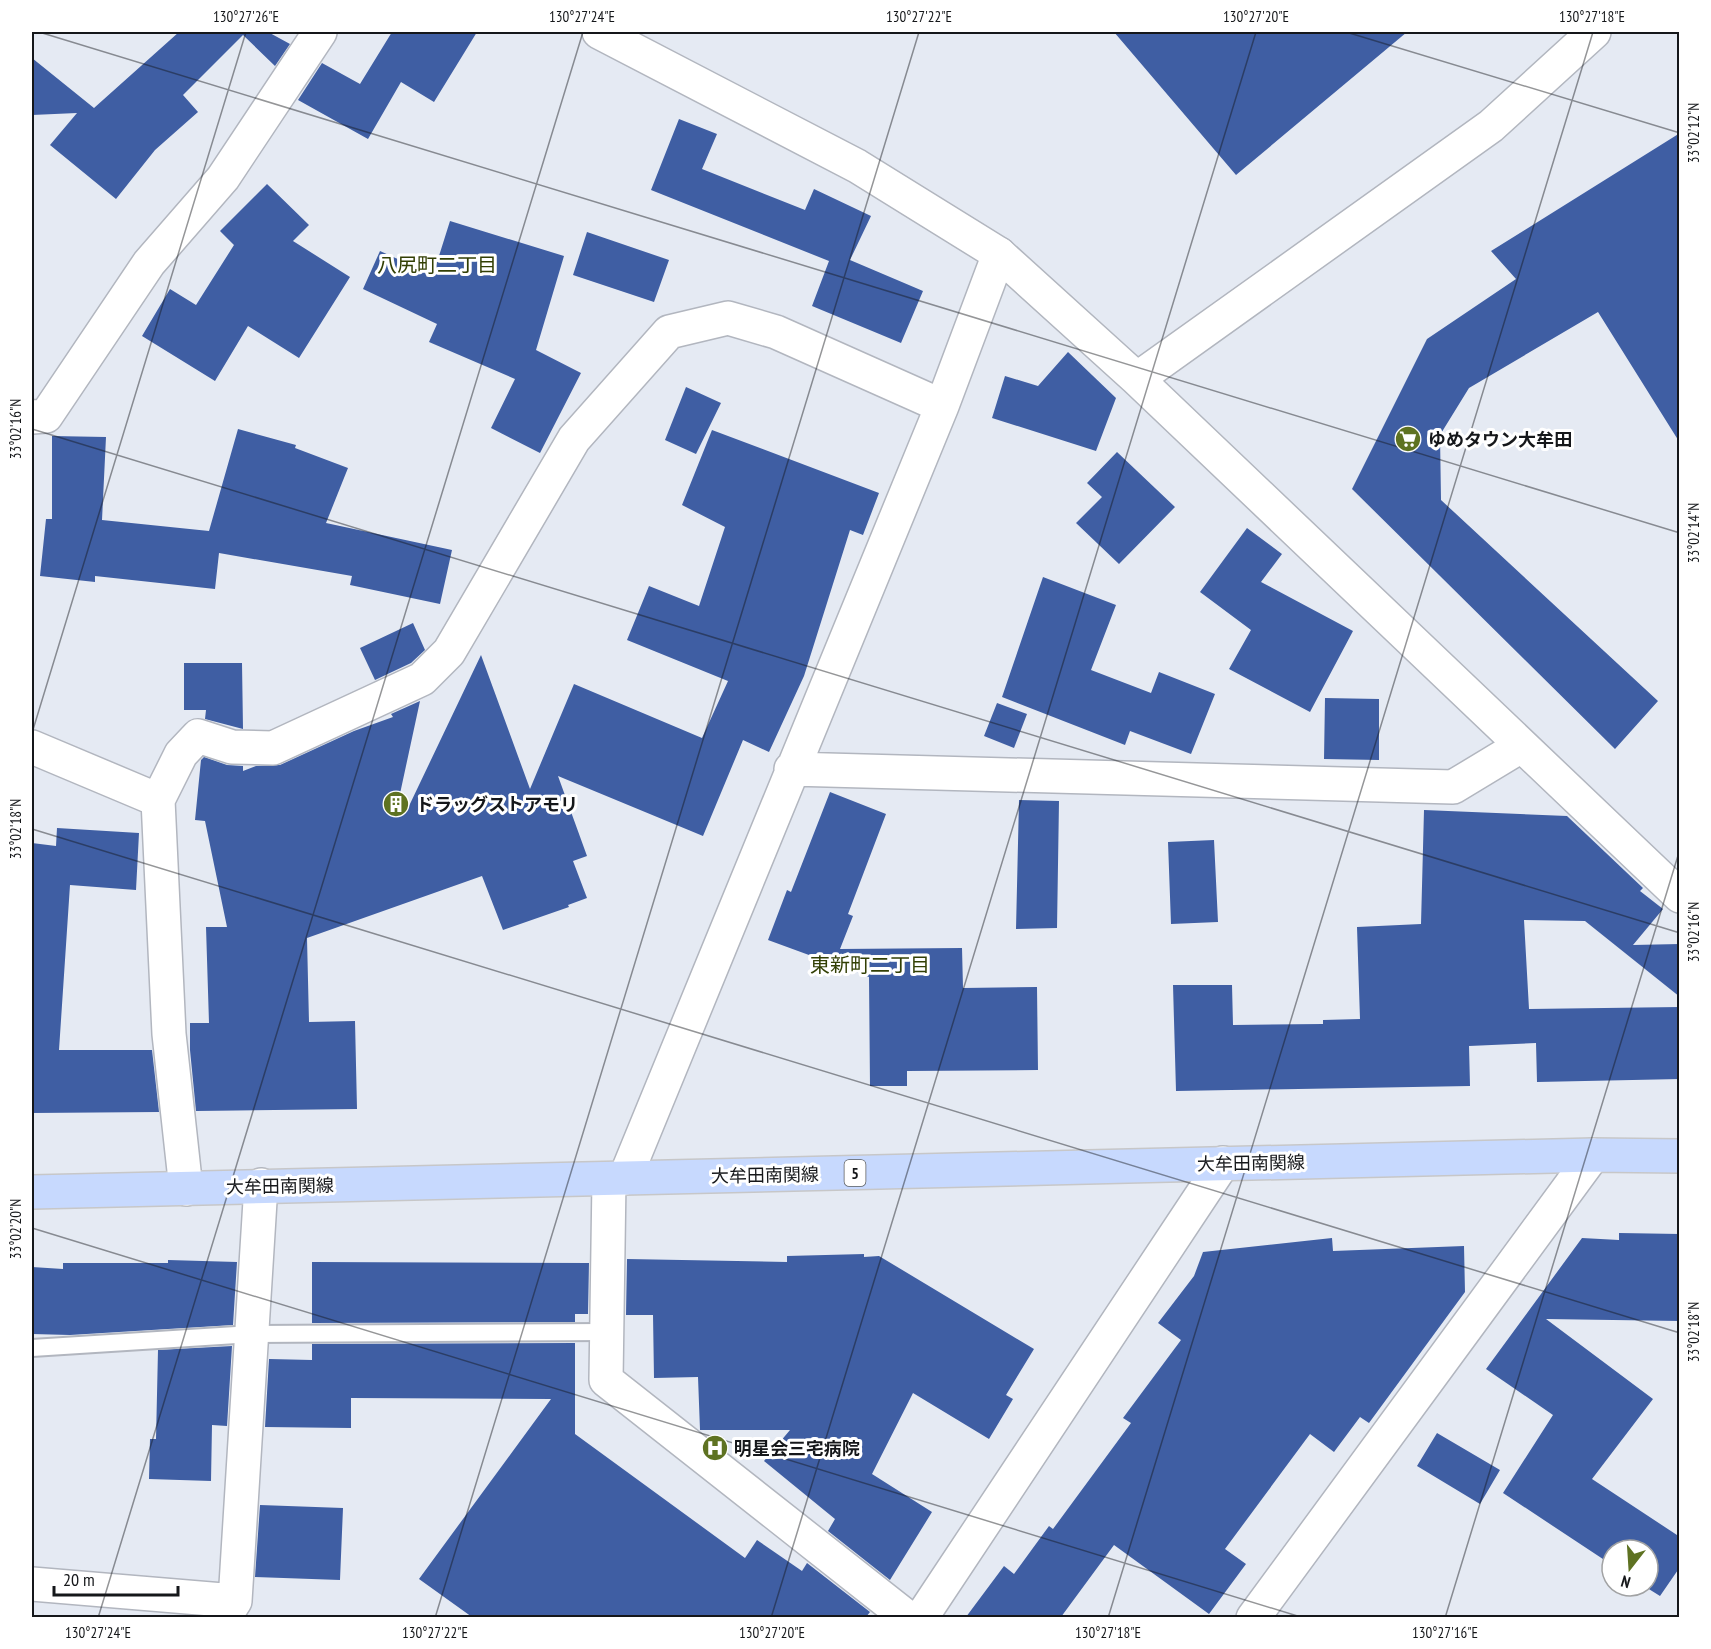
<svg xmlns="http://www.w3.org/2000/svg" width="1711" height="1649" font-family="'PT Sans Narrow','Noto Sans JP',sans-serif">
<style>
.building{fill:#3f5ea3}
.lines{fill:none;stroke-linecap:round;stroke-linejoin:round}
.lane-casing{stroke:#b2b6bf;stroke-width:20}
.street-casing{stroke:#b2b6bf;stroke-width:36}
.secondary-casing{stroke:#b2b6bf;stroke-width:36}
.primary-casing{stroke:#c7c7c8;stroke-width:36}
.lane{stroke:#fff;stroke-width:16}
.street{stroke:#fff;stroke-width:33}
.secondary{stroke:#fff;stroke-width:33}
.primary{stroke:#c7d9fe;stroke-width:33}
.ticks{fill:none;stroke:#15171a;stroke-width:1.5;stroke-opacity:0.45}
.labels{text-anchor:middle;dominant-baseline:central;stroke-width:6;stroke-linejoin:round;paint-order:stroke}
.shield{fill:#fff;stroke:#5b5d5f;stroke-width:1.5}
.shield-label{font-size:16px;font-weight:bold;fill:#15171a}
.poi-label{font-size:18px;font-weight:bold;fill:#15171a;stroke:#fff;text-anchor:start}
.street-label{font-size:18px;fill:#15171a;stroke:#fff}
.neighbourhood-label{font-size:20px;fill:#323f04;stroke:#fff}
.neatline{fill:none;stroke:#15171a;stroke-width:2}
.ticks-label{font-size:15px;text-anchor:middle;fill:#15171a}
</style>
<rect width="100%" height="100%" fill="#e5eaf3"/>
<!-- building -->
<path class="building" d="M 179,32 L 268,32 L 290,44 L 275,66 L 243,35 L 183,95 L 198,112 L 155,150 L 116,199 L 50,145 L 77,113 L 32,115 L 32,58 L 94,108 Z
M 392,32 L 477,32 L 434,102 L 401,82 L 368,139 L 298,100 L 322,63 L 360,84 Z
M 1114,32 L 1407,32 L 1236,175 Z
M 679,119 L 717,134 L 702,169 L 805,210 L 814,189 L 871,216 L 850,260 L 923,291 L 901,343 L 812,306 L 829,261 L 651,190 Z
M 1680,133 L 1680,443 L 1598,312 L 1469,388 L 1440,435 L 1441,500 L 1658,701 L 1615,749 L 1352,489 L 1427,339 L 1516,279 L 1491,251 Z
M 267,184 L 309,225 L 293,241 L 350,277 L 299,358 L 248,326 L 215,381 L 142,336 L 170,289 L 196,305 L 234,245 L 220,231 Z
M 450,221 L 564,256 L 536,350 L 581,373 L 540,453 L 491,428 L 515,379 L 429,342 L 437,324 L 363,289 L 380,251 L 433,275 Z
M 587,232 L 669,260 L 654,302 L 573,275 Z
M 1068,352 L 1116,398 L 1096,451 L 992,418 L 1005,376 L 1038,386 Z
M 686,387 L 721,403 L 696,454 L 665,440 Z
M 238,429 L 296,445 L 295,448 L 348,468 L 326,523 L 452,550 L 440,604 L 350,585 L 352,576 L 219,553 L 215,589 L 95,576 L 95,582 L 40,576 L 46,519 L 52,519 L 52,436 L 106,437 L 102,520 L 209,531 Z
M 712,430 L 879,493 L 863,535 L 850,530 L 804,676 L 769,752 L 743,740 L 703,836 L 558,776 L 587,856 L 573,861 L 587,898 L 568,905 L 569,907 L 503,930 L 482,876 L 307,938 L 309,1022 L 355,1021 L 357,1109 L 196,1111 L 190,1050 L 190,1023 L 209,1023 L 206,927 L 227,927 L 205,821 L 195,820 L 201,760 L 204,757 L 227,765 L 243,766 L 243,771 L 256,766 L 280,765 L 354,731 L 393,717 L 391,714 L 420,701 L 398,803 L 409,806 L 481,655 L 530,789 L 574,684 L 702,738 L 728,681 L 627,640 L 649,586 L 699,606 L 725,527 L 682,505 Z
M 1117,452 L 1175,507 L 1119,564 L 1076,523 L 1102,497 L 1087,483 Z
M 1247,528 L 1282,554 L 1261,582 L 1353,631 L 1310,712 L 1229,669 L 1251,630 L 1200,592 Z
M 1043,577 L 1116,605 L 1091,670 L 1151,693 L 1159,672 L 1215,694 L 1191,754 L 1130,731 L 1125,745 L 1002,697 Z
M 413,623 L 425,650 L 411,663 L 375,680 L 360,648 Z
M 184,663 L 242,663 L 243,729 L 205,719 L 206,710 L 184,710 Z
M 1325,698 L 1379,699 L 1379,760 L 1324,759 Z
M 997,703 L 1027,714 L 1014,748 L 984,736 Z
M 830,792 L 886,814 L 848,914 L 853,916 L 840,949 L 962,948 L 963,988 L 1037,987 L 1038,1070 L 907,1071 L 907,1086 L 870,1086 L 869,977 L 768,940 L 787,890 L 791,892 Z
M 1019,800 L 1059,801 L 1057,928 L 1016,929 Z
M 1424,810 L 1567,816 L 1643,888 L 1640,891 L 1663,909 L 1633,945 L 1680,944 L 1680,997 L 1585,921 L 1524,920 L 1529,1009 L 1680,1007 L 1680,1079 L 1537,1082 L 1536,1043 L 1469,1046 L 1470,1086 L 1176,1091 L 1173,985 L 1232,985 L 1233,1025 L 1323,1024 L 1323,1020 L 1360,1019 L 1357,927 L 1421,924 Z
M 57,828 L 139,833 L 136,890 L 70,885 L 59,1050 L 152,1050 L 159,1112 L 32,1113 L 32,843 L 56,846 Z
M 1214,840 L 1218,922 L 1171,924 L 1168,842 Z
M 1619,1233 L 1680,1234 L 1680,1321 L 1546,1319 L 1653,1399 L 1592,1479 L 1680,1537 L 1680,1567 L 1660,1596 L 1644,1586 L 1648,1586 L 1648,1550 L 1612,1550 L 1612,1565 L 1503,1493 L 1553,1415 L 1486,1369 L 1582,1238 L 1619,1240 Z
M 1332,1238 L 1333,1251 L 1464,1246 L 1465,1292 L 1369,1423 L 1360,1417 L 1334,1452 L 1310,1434 L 1225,1549 L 1246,1564 L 1209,1614 L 1114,1545 L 1061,1617 L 966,1617 L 1004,1566 L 1014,1574 L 1049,1526 L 1053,1529 L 1131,1423 L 1123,1418 L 1181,1340 L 1158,1323 L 1194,1276 L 1203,1252 Z
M 864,1254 L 864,1257 L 879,1256 L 1034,1349 L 1006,1395 L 1013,1399 L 989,1439 L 913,1393 L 872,1474 L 932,1512 L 890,1580 L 828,1531 L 835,1519 L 764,1461 L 790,1430 L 700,1430 L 698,1377 L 654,1378 L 653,1315 L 626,1315 L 627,1259 L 787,1262 L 787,1256 Z
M 168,1260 L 237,1262 L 233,1325 L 70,1335 L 32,1334 L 32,1267 L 63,1269 L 63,1263 L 168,1263 Z
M 312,1262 L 589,1263 L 588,1314 L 575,1314 L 575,1322 L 312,1323 Z
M 575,1343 L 575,1434 L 745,1558 L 757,1540 L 802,1571 L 807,1563 L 870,1612 L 866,1617 L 472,1617 L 419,1579 L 551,1399 L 351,1398 L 351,1428 L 265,1427 L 269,1359 L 312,1360 L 312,1344 Z
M 232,1346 L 227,1426 L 212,1425 L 211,1481 L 149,1479 L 150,1439 L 156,1439 L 158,1350 Z
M 1437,1433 L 1500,1470 L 1480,1504 L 1417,1466 Z
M 260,1505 L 343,1508 L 340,1580 L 255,1577 Z"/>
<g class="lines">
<!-- lane casing -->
<g class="lane-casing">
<path id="lane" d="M 32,1348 L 252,1334 L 607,1332"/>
</g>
<!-- street casing -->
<g class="street-casing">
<path id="street" d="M 32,417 L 46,416 L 149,263 L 223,178 L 320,32
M 32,747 L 158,800 L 169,1034 L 186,1189
M 791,769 L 1453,787 L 1521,746
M 158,800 L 181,754 L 198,736 L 232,747 L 273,748 L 422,679 L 449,652 L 574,439 L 669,332 L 728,318 L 776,332 L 942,406
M 625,1178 L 942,406 L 999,254
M 609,1180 L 606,1380 L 908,1618
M 32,1584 L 235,1601
M 224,1618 L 235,1601 L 261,1185
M 921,1618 L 1223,1163
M 1253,1618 L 1593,1155"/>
</g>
<!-- secondary casing -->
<g class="secondary-casing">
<path id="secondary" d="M 599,32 L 857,166 L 999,254 L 1137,379 L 1680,896
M 1137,379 L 1491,126 L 1594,32"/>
</g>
<!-- primary casing -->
<g class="primary-casing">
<path id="primary" d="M 32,1192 L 1593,1155 L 1680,1156"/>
</g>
<!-- lane -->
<use href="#lane" class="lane"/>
<!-- street -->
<use href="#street" class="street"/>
<!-- secondary -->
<use href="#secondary" class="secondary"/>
<!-- primary -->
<use href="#primary" class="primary"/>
</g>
<!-- ticks -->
<path class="ticks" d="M 39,32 L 1680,533M 1346,32 L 1680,133M 32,429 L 1680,933M 32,733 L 246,32M 32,829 L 1680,1333M 32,1228 L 1304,1618M 98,1618 L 583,32M 435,1618 L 919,32M 771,1618 L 1256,32M 1108,1618 L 1593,32M 1445,1618 L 1680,849"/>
<!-- icons -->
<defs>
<g id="supermarket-disc" transform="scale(1.35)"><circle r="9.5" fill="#5e7222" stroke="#fff"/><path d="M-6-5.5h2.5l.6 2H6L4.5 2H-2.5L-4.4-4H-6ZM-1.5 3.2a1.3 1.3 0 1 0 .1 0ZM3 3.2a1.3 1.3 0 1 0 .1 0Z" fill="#fff"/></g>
<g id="building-disc" transform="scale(1.35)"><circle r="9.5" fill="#5e7222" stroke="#fff"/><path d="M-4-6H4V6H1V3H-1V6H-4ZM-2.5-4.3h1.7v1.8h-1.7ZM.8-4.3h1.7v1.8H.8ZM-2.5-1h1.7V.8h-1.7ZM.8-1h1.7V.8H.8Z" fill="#fff"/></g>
<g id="hospital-disc" transform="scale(1.35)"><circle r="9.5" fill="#5e7222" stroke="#fff"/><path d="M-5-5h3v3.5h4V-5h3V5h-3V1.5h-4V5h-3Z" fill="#fff"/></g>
</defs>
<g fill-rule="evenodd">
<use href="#supermarket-disc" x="1408" y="439"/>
<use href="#building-disc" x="396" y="804"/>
<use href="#hospital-disc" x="715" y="1448"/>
</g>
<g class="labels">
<!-- shield labels -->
<rect class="shield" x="844.5" y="1160" width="21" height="26" rx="4.5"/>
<g class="shield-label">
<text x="855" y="1173">5</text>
</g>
<!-- poi labels -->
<g class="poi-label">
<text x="1428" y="439">ゆめタウン大牟田</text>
<text x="416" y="804">ドラッグストアモリ</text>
<text x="734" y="1448">明星会三宅病院</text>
</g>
<!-- street labels -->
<g class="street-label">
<text transform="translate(1251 1163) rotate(-1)">大牟田南関線</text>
<text transform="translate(765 1175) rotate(-1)">大牟田南関線</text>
<text transform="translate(280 1186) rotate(-1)">大牟田南関線</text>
</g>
<!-- neighbourhood labels -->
<g class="neighbourhood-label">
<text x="437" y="265">八尻町二丁目</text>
<text x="870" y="965">東新町二丁目</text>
</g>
</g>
<!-- border -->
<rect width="1711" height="1649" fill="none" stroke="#ffffff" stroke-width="66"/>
<!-- north arrow -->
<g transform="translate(1630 1568) rotate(197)"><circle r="28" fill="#ffffff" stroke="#a1a2a3" stroke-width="1.5"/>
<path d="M0-4.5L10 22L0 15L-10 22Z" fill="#5e7222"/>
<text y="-9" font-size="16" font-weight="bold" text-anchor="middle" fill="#15171a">N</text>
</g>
<!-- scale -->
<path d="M54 1586v9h124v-9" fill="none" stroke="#15171a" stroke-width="3"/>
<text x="63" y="1586" font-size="18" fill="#15171a" stroke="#ffffff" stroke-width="4.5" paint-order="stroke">20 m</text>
<rect x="33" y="33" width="1645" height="1583" class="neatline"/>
<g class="ticks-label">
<text x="246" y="22">130°27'26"E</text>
<text x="582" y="22">130°27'24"E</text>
<text x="919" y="22">130°27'22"E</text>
<text x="1256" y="22">130°27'20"E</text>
<text x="1592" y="22">130°27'18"E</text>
<text transform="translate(1694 133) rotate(-90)" y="5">33°02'12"N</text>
<text transform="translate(16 429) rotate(-90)" y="5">33°02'16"N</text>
<text transform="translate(1694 533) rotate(-90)" y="5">33°02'14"N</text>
<text transform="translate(16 829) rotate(-90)" y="5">33°02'18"N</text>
<text transform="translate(1694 932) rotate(-90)" y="5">33°02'16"N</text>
<text transform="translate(16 1229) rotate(-90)" y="5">33°02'20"N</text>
<text transform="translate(1694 1332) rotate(-90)" y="5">33°02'18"N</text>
<text x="98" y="1638">130°27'24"E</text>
<text x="435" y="1638">130°27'22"E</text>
<text x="772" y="1638">130°27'20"E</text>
<text x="1108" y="1638">130°27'18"E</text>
<text x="1445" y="1638">130°27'16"E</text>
</g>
</svg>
